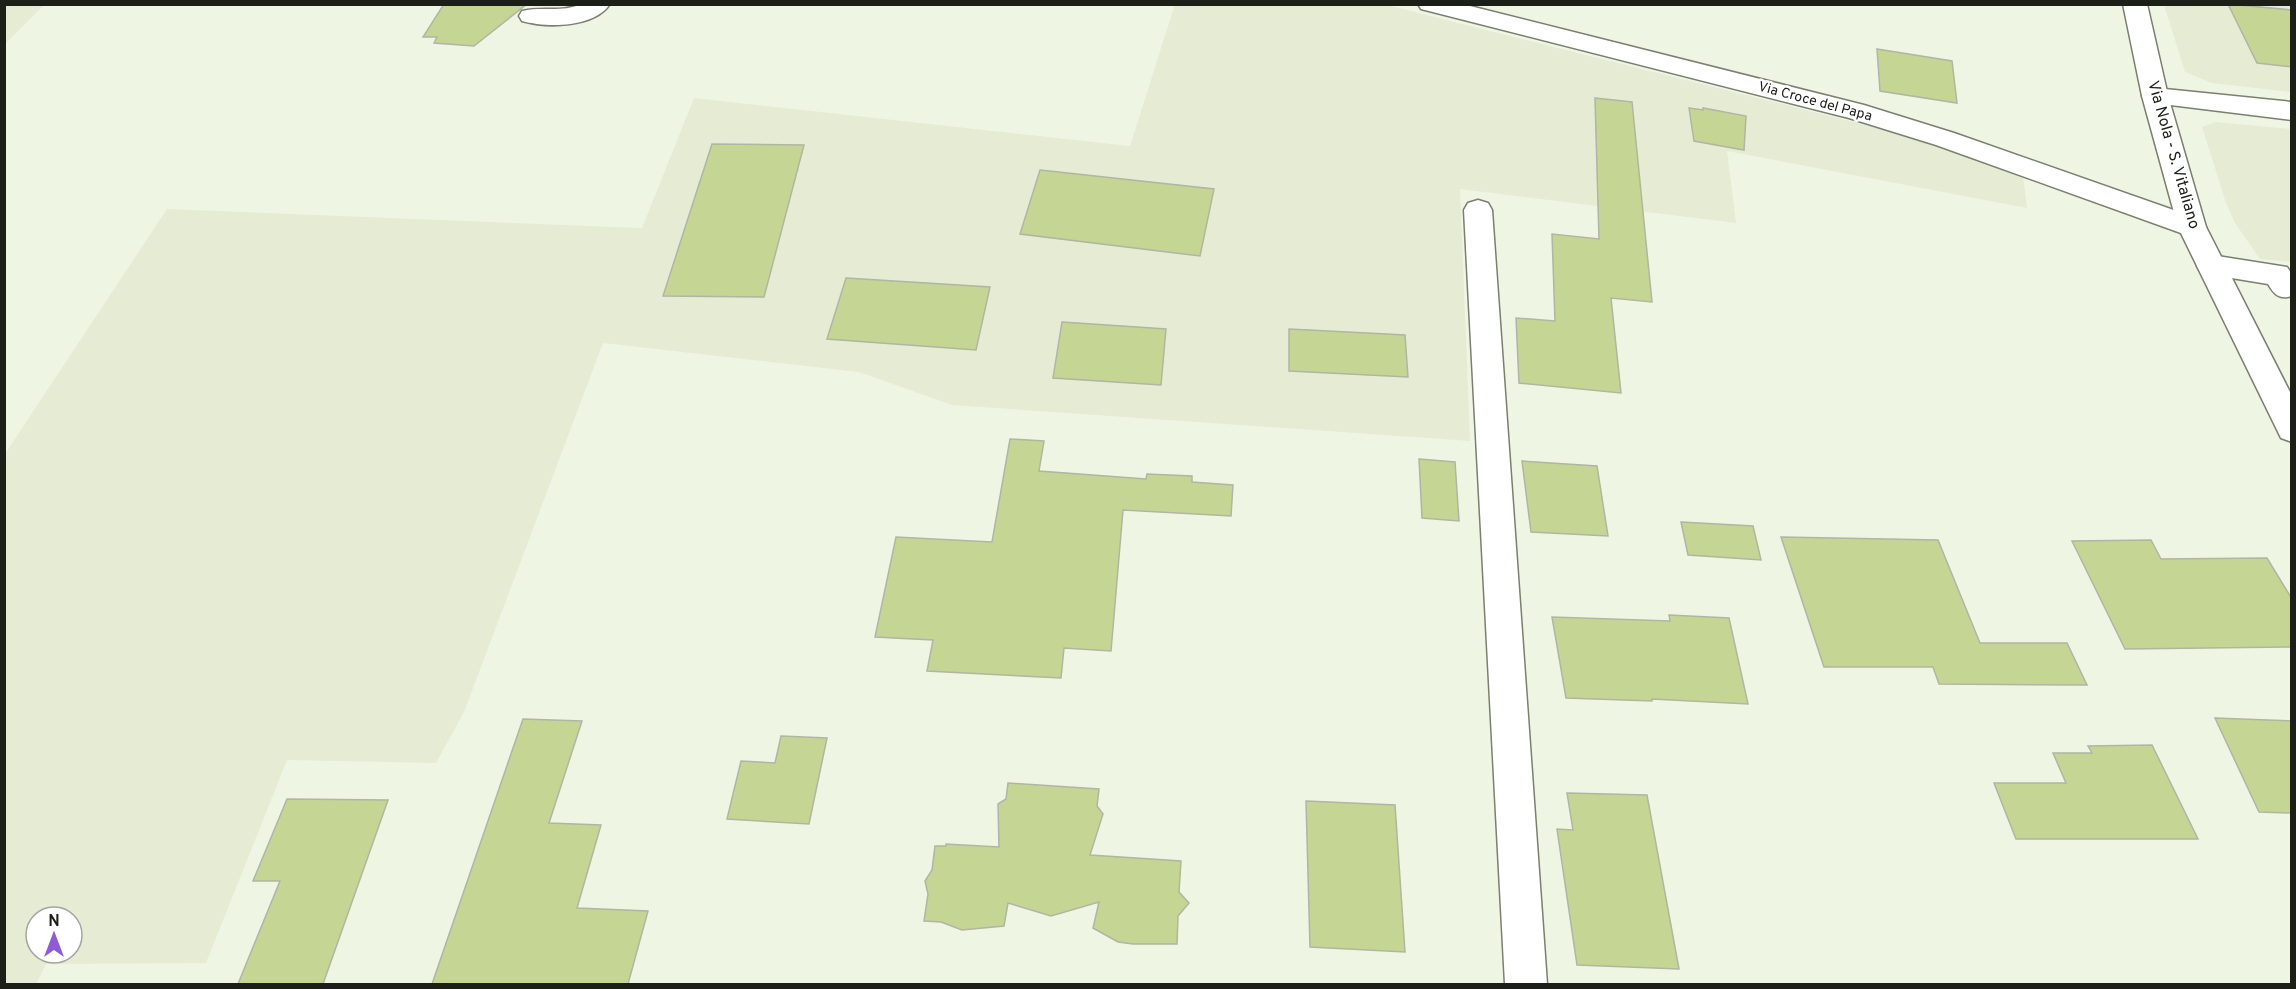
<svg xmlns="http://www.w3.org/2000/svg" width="2296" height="989" font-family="Overpass,sans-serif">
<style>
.built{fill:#e5ecd3;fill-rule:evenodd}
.building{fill:#c5d694;stroke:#b0b5a4;stroke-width:1.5}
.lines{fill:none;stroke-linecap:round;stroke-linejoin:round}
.minor-casing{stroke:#7a7f6f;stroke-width:3}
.major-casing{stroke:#7a7f6f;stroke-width:3}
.minor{fill:#fff;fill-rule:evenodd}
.major{fill:#fff;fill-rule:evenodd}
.labels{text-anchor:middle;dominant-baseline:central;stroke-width:5;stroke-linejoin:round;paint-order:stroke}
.far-street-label{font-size:14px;fill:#1c1e18;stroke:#fff}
.street-label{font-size:16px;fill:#1c1e18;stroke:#fff}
</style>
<rect width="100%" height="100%" fill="#eff5e3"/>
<!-- built -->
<path class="built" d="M 5,4 L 44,4 L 44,5 L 5,44 Z
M 1175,4 L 1387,5 L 1913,137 L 2023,176 L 2027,208 L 1727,151 L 1736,223 L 1460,189 L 1470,441 L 952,405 L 859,372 L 603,343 L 464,712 L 436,763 L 287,760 L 206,963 L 46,964 L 36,984 L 5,984 L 5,454 L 167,209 L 642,228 L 694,98 L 1130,146 ZM 36,917 L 72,917 L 72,953 L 36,953 Z
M 2164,5 L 2291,5 L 2291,92 L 2212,83 L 2185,72 Z
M 2216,122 L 2291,129 L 2291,262 L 2260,259 L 2235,223 L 2226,203 L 2202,127 Z"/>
<!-- building -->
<path class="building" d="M 444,4 L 527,4 L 474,46 L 434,43 L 437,37 L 423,37 Z
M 2228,4 L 2292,10 L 2292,67 L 2257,63 Z
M 1877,49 L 1952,61 L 1957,103 L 1880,91 Z
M 1595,98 L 1632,102 L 1652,302 L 1611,298 L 1621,393 L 1519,383 L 1516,318 L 1555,321 L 1552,234 L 1599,239 Z
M 1689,108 L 1703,110 L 1703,108 L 1746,116 L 1744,150 L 1694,141 Z
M 712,144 L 804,145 L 764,297 L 663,296 Z
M 1040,170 L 1214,189 L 1200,256 L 1020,234 Z
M 846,278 L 990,287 L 976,350 L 827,339 Z
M 1062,322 L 1166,329 L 1161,385 L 1053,378 Z
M 1289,329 L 1405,335 L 1408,377 L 1289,371 Z
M 1010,439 L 1044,441 L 1039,471 L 1146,479 L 1147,474 L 1192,476 L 1192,482 L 1233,485 L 1231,516 L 1123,510 L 1111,651 L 1064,648 L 1061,678 L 927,671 L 933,640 L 875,637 L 896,537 L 992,542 Z
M 1419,459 L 1455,462 L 1459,521 L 1422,518 Z
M 1522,461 L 1597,466 L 1608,536 L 1531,532 Z
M 1681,522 L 1753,526 L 1761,560 L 1688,555 Z
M 1781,537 L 1938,540 L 1980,643 L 2067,643 L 2087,685 L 1939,684 L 1933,667 L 1824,667 Z
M 2151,540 L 2161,559 L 2267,558 L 2292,599 L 2292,647 L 2125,649 L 2072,541 Z
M 1669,615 L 1729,618 L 1748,704 L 1652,699 L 1652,701 L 1566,698 L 1552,617 L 1670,621 Z
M 2215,718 L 2292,721 L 2292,813 L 2259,812 Z
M 523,719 L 582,721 L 549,823 L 601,825 L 577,908 L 648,911 L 628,984 L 432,984 Z
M 781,736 L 827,738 L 809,824 L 727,819 L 741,761 L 775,763 Z
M 2152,745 L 2198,839 L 2016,839 L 1994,783 L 2066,783 L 2053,753 L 2092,753 L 2088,746 Z
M 1008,783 L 1099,789 L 1097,806 L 1103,814 L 1090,855 L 1181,861 L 1179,892 L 1189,903 L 1178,916 L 1177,944 L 1133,944 L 1118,942 L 1093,928 L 1099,902 L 1051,916 L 1008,903 L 1004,926 L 962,930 L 941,922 L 924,921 L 928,894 L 925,881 L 932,870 L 935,846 L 946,846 L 946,844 L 999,847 L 998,804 L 1006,799 Z
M 1567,793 L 1647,795 L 1679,969 L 1577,965 L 1557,829 L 1573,830 Z
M 287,799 L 388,800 L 323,984 L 238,984 L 280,881 L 253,881 Z
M 1306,801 L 1395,805 L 1405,952 L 1310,947 Z"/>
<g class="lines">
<!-- minor casing -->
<g class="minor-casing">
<path id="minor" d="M 581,4 L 610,4 C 594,28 547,28 522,21 L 519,16 L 522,11 C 542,6 562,13 581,4 Z
M 1418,4 L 1462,4 L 1864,105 L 1954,133 L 2202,220 L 2206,227 L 2202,234 L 2192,237 L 1936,145 L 1849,118 L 1421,9 Z
M 2155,88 L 2292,102 L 2292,120 L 2146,102 L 2142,96 L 2146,90 Z
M 1478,200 L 1488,203 L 1492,210 L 1547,984 L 1505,984 L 1464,210 L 1468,203 Z
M 2211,255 L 2287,267 L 2292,274 L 2292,296 C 2279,300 2274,294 2268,284 L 2201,273 L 2197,266 L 2201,259 Z"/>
</g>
<!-- major casing -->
<g class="major-casing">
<path id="major" d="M 2123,4 L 2147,4 L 2168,96 L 2206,227 L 2292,396 L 2292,442 L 2281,438 L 2178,227 L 2142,96 Z"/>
</g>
<!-- minor -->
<use href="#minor" class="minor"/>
<!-- major -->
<use href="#major" class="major"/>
</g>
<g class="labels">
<!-- far-street labels -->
<g class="far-street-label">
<text transform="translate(1815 102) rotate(15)">Via Croce del Papa</text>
</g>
<!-- street labels -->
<g class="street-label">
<text transform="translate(2173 155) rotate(74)">Via Nola - S. Vitaliano</text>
</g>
</g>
<!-- border -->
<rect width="2296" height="989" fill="none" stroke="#1c1e18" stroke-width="12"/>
<!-- north arrow -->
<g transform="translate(54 935)"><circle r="28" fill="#ffffff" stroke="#a4a5a3" stroke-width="1.5"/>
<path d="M0-4.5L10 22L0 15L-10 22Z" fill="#8d5bd4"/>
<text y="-9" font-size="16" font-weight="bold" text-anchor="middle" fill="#1c1e18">N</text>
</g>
</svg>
